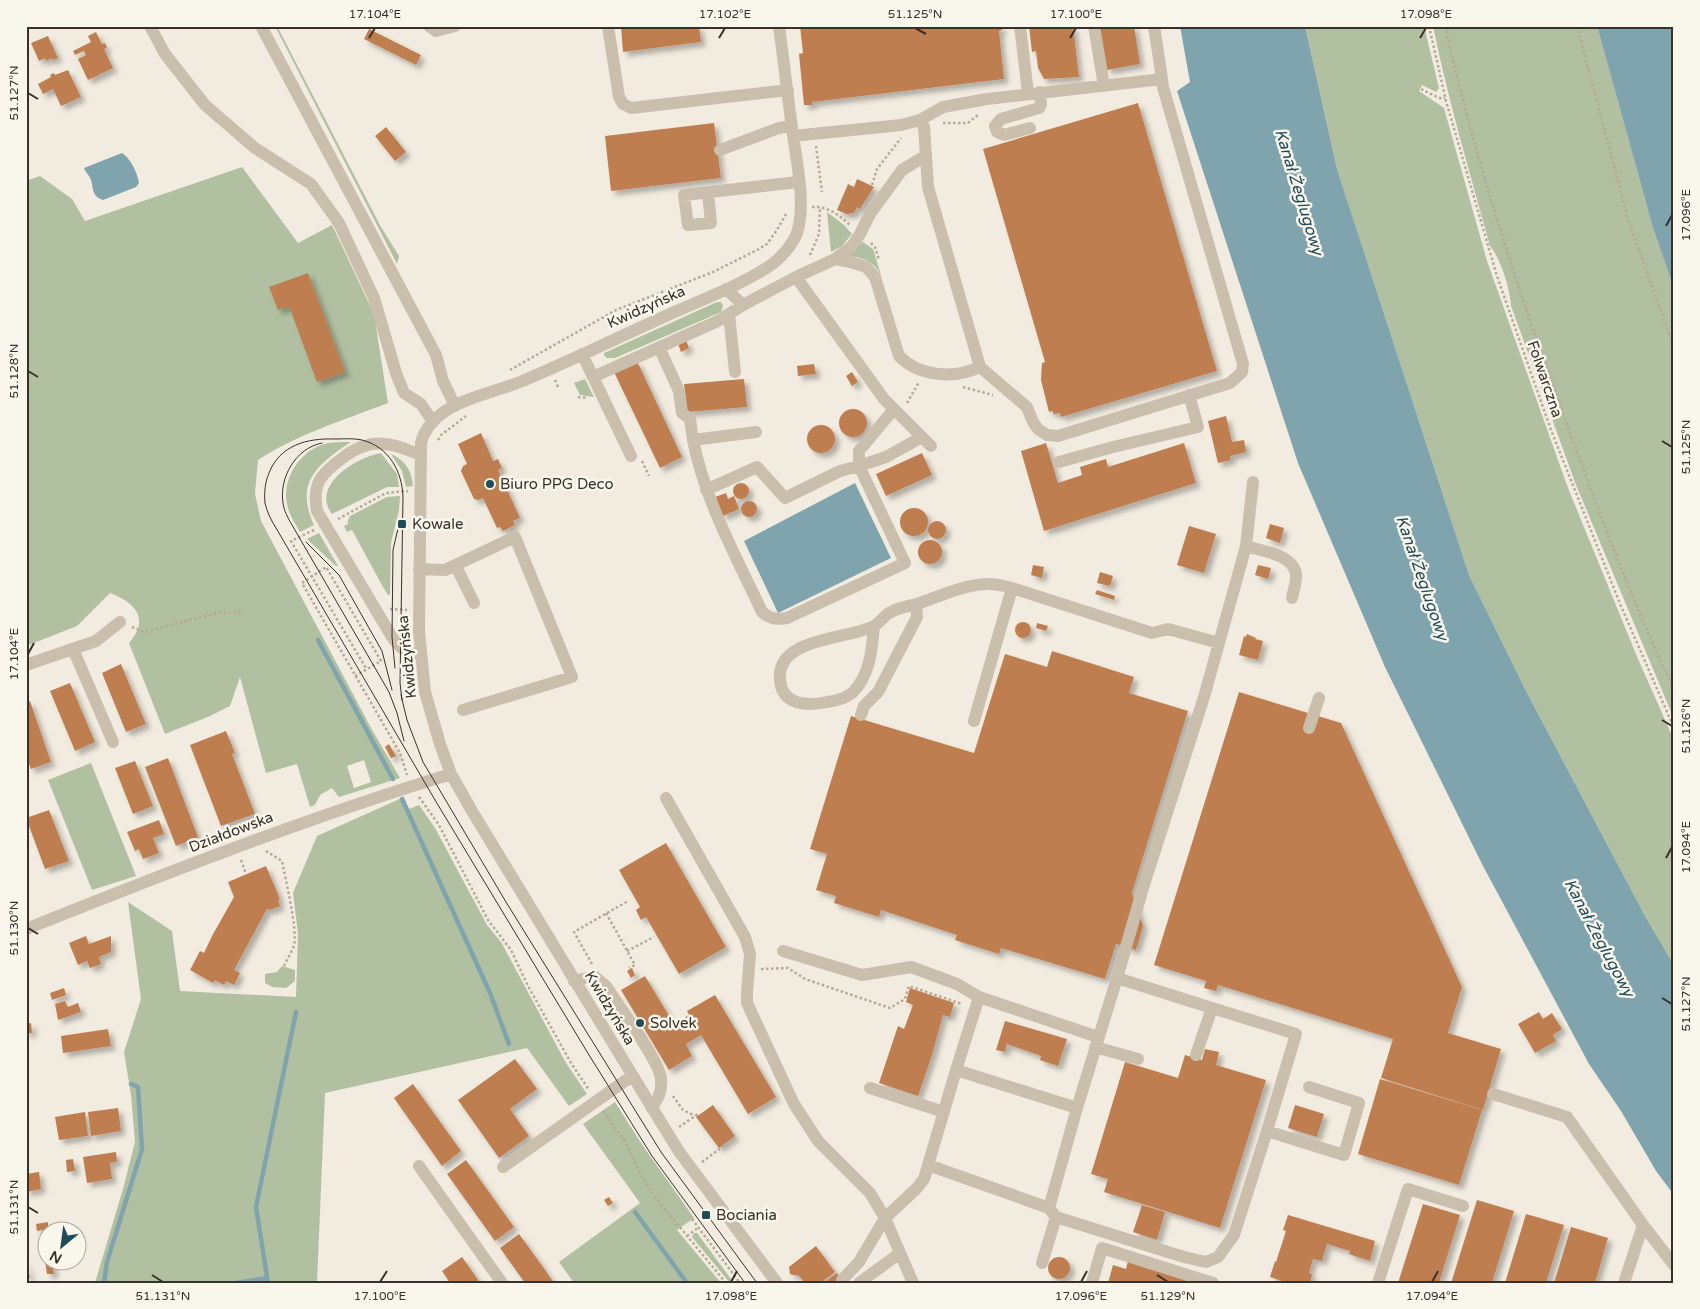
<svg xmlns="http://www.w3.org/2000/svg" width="1700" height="1309" font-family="'Varela Round',sans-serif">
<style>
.green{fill:#b0c0a0;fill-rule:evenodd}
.water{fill:#80a4ad}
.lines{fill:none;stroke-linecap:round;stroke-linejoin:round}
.stream{stroke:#80a4ad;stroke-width:4.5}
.building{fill:#bf7e50;filter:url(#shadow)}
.path{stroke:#b5a996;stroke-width:2.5;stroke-dasharray:2.5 2.5;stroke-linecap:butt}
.minor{stroke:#cabfac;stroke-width:12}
.tram{stroke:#38312b;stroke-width:1}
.ticks{fill:none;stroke:#38312b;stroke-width:2}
.poi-dot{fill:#224b58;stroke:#f9f6ec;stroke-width:2}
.labels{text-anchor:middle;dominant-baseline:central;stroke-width:5;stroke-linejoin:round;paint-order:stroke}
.street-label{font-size:15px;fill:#38312b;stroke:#f9f6ec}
.poi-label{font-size:15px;fill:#38312b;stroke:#f9f6ec;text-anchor:start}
.water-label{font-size:16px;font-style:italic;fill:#224b58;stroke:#f9f6ec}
.neatline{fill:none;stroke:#38312b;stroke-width:2}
.ticks-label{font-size:12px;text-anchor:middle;fill:#38312b}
</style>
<defs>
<filter id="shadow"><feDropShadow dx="4.5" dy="4.5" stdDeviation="2.5" flood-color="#0004"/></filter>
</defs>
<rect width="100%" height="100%" fill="#f2ece0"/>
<!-- green -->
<path class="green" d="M 275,26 L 277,26 L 381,227 L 399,256 L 397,264 Z
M 1305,26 L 1424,26 L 1439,88 L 1436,92 L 1422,85 L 1419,91 L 1444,108 L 1487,261 L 1568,488 L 1638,659 L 1674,740 L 1674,965 L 1645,916 L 1525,689 L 1469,575 L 1337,169 Z
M 1433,26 L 1597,26 L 1653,228 L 1674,289 L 1674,719 L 1576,485 L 1511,306 C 1510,289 1501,259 1490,246 C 1470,173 1448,100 1433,26 Z
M 242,167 L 298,243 L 332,225 L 374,314 L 388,403 C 344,420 298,434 258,460 L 255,494 L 261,521 L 371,728 L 400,778 L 339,797 L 332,788 L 320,795 L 315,805 L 310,807 L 297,764 L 266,773 L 240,677 L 230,706 L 210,716 L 165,734 L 129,643 C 150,619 136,603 110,593 L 77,626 L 26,646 L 26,181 L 40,176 L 72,199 L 85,221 ZM 364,760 L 371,782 L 354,788 L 347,766 Z
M 827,212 L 844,225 L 852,234 L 842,246 L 831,252 Z
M 863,242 L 873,249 L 881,275 C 874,262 863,257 849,256 L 849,254 Z
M 717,302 L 721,302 L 723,306 L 721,312 L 615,358 L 607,358 L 604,355 L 604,353 Z
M 585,379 L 594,397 L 580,395 L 574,383 Z
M 351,442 C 318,464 294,482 314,525 L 300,532 C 295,523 289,515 287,504 C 282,479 299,452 324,444 C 333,442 342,442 351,442 Z
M 381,453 L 397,474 L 399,487 L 387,487 L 332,514 C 310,485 357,457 381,453 Z
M 391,454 C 405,460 412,471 413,486 L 406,487 L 402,471 Z
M 400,496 L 399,510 L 391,543 L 390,595 L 388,595 L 383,587 L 352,530 L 347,532 L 344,526 L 348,524 L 348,520 L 350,516 L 387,497 Z
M 319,533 L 338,566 L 336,566 L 307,539 Z
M 91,763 L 136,876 L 92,890 L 48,780 Z
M 404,797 L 409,809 L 419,805 L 435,828 L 487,925 L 501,942 L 566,1063 L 587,1094 L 569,1106 L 527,1048 L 325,1093 L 317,1283 L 95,1283 L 123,1189 L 135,1142 L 131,1095 L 124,1052 L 141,999 L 128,902 L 172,931 L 180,991 L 296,997 L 298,934 L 293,893 L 317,836 Z
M 282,966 L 295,970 L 295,981 L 286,988 L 272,987 L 265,983 L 265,974 L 277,972 Z
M 615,1102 L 643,1146 L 694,1218 L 677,1230 L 721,1283 L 574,1283 L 559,1262 L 640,1203 L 583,1124 Z
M 694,1233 L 697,1233 L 734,1283 L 730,1283 L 692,1237 Z"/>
<!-- water -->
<path class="water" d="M 1180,26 L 1305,26 L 1337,169 L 1469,575 L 1525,689 L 1645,916 L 1674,965 L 1674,1195 L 1656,1171 L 1621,1111 L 1589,1064 L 1482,864 L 1385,667 L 1298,463 L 1177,91 L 1190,82 Z
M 1597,26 L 1674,26 L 1674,289 L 1653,228 Z
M 122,153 C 131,159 137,172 139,183 L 136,187 L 103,200 C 89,195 95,185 89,176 C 87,173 85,171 84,168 Z
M 855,483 L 891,558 L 778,613 L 744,541 Z"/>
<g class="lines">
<!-- stream -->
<path class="stream" d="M 318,640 L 393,779
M 402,799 L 490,993 L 509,1044
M 635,1212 L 687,1283
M 104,1283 L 107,1262 L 142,1149 L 138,1087 L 131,1084
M 236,1283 L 267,1278
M 268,1283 L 256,1207 L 296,1012"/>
</g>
<!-- building -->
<path class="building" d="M 621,26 L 699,26 L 701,42 L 623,52 Z
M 800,26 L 1002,26 L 1002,30 L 999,31 L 1004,79 L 812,102 L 812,105 L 804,105 L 799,54 L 803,53 Z
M 1029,26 L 1073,26 L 1079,77 L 1044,79 L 1038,68 L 1036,51 L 1032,52 Z
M 1099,26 L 1134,26 L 1140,64 L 1107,70 Z
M 369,29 L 421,55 L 416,65 L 364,39 Z
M 96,32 L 102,44 L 105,43 L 107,48 L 104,49 L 113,68 L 88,80 L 78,59 L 86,55 L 84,51 L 75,55 L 73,51 L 91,42 L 88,36 Z
M 48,36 L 58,58 L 53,60 L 52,58 L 46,61 L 45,58 L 39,61 L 31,43 Z
M 68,70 L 81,97 L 61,106 L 53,89 L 43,94 L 38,84 L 51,77 L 50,75 L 54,73 L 55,75 Z
M 1138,103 L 1217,371 L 1061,417 L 1060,413 L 1054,414 L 1052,411 L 1049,412 L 1041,380 L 1042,363 L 1045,362 L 983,149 Z
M 714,123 L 721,178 L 611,191 L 605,136 Z
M 386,127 L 406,152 L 395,161 L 375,136 Z
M 857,179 L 874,187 L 860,209 L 857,207 L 854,213 L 847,214 L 837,210 L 848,184 L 854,187 Z
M 308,273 L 345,372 L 317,382 L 289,306 L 278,310 L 269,287 Z
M 686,340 L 689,348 L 681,352 L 678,344 Z
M 637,361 L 682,457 L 660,468 L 614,372 Z
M 814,364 L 816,374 L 798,376 L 797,366 Z
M 852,372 L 858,382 L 852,386 L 846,376 Z
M 744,379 L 747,407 L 687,412 L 684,384 Z
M839 423a14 14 0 1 1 28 0a14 14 0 1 1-28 0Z
M 1226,416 L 1232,442 L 1244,440 L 1246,452 L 1230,456 L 1231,460 L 1218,463 L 1208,421 Z
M807 439a14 14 0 1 1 28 0a14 14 0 1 1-28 0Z
M 481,433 L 493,461 L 498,459 L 502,468 L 498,470 L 520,518 L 513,521 L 515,525 L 503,531 L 500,527 L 497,528 L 483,498 L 478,500 L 474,499 L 461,471 L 463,466 L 467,464 L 458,444 Z
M 1046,443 L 1058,483 L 1082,475 L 1080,467 L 1106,459 L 1108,467 L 1184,443 L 1196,483 L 1044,531 L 1021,451 Z
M 922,453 L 932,475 L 886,496 L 876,474 Z
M733 491a8 8 0 1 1 16 0a8 8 0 1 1-16 0Z
M 726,493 L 728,499 L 734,496 L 739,509 L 723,516 L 715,497 Z
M741 509a8 8 0 1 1 16 0a8 8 0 1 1-16 0Z
M900 522a14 14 0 1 1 28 0a14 14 0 1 1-28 0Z
M928 530a9 9 0 1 1 18 0a9 9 0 1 1-18 0Z
M 1270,524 L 1284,528 L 1280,543 L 1266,538 Z
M 1189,526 L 1216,534 L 1204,573 L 1177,565 Z
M918 552a12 12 0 1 1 24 0a12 12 0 1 1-24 0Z
M 1033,565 L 1044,567 L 1042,578 L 1031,575 Z
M 1258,565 L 1271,568 L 1268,579 L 1255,575 Z
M 1100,572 L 1113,576 L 1110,586 L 1097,583 Z
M 1097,590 L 1115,596 L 1114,600 L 1095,594 Z
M1015 630a8 8 0 1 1 16 0a8 8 0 1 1-16 0Z
M 1037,623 L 1048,626 L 1046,631 L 1036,628 Z
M 1247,634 L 1256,638 L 1255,639 L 1263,641 L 1258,660 L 1239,655 L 1244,636 L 1246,637 Z
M 1052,651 L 1134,677 L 1129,693 L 1188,711 L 1132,893 L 1143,926 L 1136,950 L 1116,944 L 1105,979 L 1001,948 L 999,954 L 955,940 L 957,935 L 881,910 L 879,917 L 834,903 L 836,896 L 816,890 L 827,854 L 810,849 L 851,716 L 974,753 L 1005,654 L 1047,667 Z
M 121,664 L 146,724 L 126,732 L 102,673 Z
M 70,683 L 95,742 L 75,751 L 50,691 Z
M 1239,692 L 1341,723 L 1462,987 L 1448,1033 L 1501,1049 L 1483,1110 L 1381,1078 L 1393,1039 L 1218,985 L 1216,991 L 1204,988 L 1206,981 L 1154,965 Z
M 30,701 L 51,762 L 31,769 L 26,756 L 26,702 Z
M 226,731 L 235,753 L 232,754 L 255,814 L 221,826 L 190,745 Z
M 389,744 L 396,756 L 391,758 L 385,747 Z
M 168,758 L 198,837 L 176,846 L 145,767 Z
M 135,761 L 153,806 L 133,814 L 115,768 Z
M 49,810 L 69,861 L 45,869 L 26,818 Z
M 159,820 L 164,834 L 153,838 L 159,853 L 143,859 L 139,849 L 135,851 L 127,832 Z
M 666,843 L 726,947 L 679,974 L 646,917 L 641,920 L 636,910 L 640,907 L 619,870 Z
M 266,866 L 280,899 L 278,900 L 280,906 L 270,910 L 267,909 L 234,970 L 240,973 L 234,985 L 226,981 L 224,985 L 215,980 L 213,983 L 190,970 L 200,951 L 204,953 L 212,936 L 234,897 L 228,882 Z
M 86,936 L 89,944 L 111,936 L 111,952 L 99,957 L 101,964 L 90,968 L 87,961 L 78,965 L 69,943 Z
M 632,968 L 635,975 L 631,978 L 627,971 Z
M 645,976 L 674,1024 L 689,1015 L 687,1011 L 715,995 L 776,1097 L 748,1114 L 701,1035 L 686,1044 L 692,1056 L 669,1070 L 621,990 Z
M 64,988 L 66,995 L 52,1000 L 50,993 Z
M 910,988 L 954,1003 L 950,1017 L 943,1015 L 932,1055 L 918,1096 L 879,1083 L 898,1026 L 904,1029 L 913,1005 L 906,1002 Z
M 65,1001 L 68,1007 L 78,1003 L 81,1012 L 58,1020 L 55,1004 Z
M 1539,1012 L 1543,1019 L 1552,1013 L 1562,1029 L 1553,1035 L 1556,1041 L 1535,1053 L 1518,1024 Z
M 1005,1021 L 1067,1039 L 1058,1066 L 1040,1060 L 1041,1056 L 1007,1044 L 1005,1052 L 996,1050 Z
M 31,1023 L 32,1033 L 26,1034 L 26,1024 Z
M 108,1029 L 111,1046 L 63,1053 L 61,1036 Z
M 1205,1049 L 1219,1052 L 1216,1065 L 1266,1080 L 1220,1228 L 1104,1192 L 1108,1179 L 1091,1174 L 1125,1062 L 1178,1078 L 1185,1055 L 1202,1060 Z
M 515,1059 L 537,1089 L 510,1109 L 529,1136 L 499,1158 L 458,1100 Z
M 1380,1079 L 1482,1110 L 1459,1185 L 1358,1154 Z
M 413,1084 L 461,1151 L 442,1166 L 394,1098 Z
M 713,1105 L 735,1136 L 719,1148 L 696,1117 Z
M 1295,1105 L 1324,1114 L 1317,1137 L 1288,1128 Z
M 118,1108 L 121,1131 L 91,1136 L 88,1112 Z
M 85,1112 L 88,1136 L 59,1140 L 55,1117 Z
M 116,1152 L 117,1162 L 110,1163 L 112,1179 L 87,1183 L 83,1157 Z
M 73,1159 L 75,1171 L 67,1172 L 66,1160 Z
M 466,1160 L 514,1227 L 495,1241 L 447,1174 Z
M 39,1172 L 41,1189 L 26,1192 L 26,1174 Z
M 609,1197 L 613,1203 L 608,1206 L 604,1200 Z
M 1477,1200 L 1514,1211 L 1492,1283 L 1451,1283 Z
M 1423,1204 L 1460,1215 L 1439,1283 L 1398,1283 Z
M 1142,1205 L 1165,1212 L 1157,1240 L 1133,1232 Z
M 1526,1214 L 1564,1225 L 1546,1283 L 1505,1283 Z
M 1288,1215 L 1375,1241 L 1370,1261 L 1349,1254 L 1350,1251 L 1327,1244 L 1322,1261 L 1313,1259 L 1309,1273 L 1312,1274 L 1310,1283 L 1288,1283 L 1270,1277 L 1275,1261 L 1276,1262 L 1286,1231 L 1283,1230 Z
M 48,1222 L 48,1229 L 37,1231 L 36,1224 Z
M 1571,1227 L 1608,1238 L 1595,1283 L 1554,1283 Z
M 519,1234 L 543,1267 L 554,1283 L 525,1283 L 500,1248 Z
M 816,1246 L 835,1272 L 820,1283 L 802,1283 L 803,1281 L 798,1275 L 793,1275 L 790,1274 L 789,1267 Z
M 462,1257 L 474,1274 L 480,1283 L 450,1283 L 442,1271 Z
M1048 1268a11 11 0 1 1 22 0a11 11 0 1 1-22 0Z
M 26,1258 L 30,1278 L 26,1278 Z
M 45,1261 L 52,1262 L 54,1274 L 47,1274 Z
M 1128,1261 L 1194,1283 L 1108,1283 L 1113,1265 L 1126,1269 Z
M 837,1273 L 844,1283 L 824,1283 Z"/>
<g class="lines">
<!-- path -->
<path class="path" d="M 1429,26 L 1446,101 L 1497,276 L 1551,430 L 1621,606 L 1674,728
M 1445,26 C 1475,159 1517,288 1564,416 C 1597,508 1632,601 1674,690
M 1577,26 L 1628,219 L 1674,348
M 1421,89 L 1439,98 L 1445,98
M 943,123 L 968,123 L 979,114
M 816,146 L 822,192
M 872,185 L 877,169 L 901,138
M 812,207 C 829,206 840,216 851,226
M 871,243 L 875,247 L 879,260
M 810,255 L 819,234 L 820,207
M 510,370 L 616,310 L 713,272 L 759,249 L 767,244 L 777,230 L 786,214
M 555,380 L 558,387
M 963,387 L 993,395
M 578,397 L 588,398
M 907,403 L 919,382
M 438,440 L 441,435 L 466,416
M 642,461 L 649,476
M 338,519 L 386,493 L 408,491
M 314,530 L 291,541 L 367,670
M 390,609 L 407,610
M 132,627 L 144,632 L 221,612 L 229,613 L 244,610
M 355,676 L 381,661 L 326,567 L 302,583 L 400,753 L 407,775
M 419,797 L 439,825 L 488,920 L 511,950 L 528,986 L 571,1063 L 589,1090
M 266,851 L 282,861 C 285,877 298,931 294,945 C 292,952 287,959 284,966
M 241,860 L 246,874
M 606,913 L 635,965 L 629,968
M 627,951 L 654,937
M 592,964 L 574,932 L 628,901
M 761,969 L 788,968 L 805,979 L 890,1008 L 905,999 L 909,986 L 962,1004
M 673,1096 L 683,1110 L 695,1116
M 603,1111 L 624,1140 L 633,1157 L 640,1173 L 655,1197 L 726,1283
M 679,1127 L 698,1114
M 702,1162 L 725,1145
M 692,1219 L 740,1283
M 687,1236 L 699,1227"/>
<!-- minor -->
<path class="minor" d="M 150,26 L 165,54 L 205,105 L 255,148 L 311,184 L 339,223 L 374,298 L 396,373 L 404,393 L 421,404 L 433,422
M 261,26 L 436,355 L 443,381 L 455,406
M 429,26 L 436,31 L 455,26
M 608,26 L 619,97 L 623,104 L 631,108 L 788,90
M 1020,26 L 1028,93
M 1094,26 L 1104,86
M 920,120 L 924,127 L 928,187 L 980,367 L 1027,407 L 1033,422 L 1038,429 L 1047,435 L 1058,436 L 1230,383 L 1242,372 L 1243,364 L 1163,87 L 1162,79
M 1030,128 L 1004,135 L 997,132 L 995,126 L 1001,119 L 1039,108 L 1041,104 L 1040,92
M 793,136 L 901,125 L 920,120 L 943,107 L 987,99 L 1162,79 L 1154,26
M 720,150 L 779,128 L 792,126
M 708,193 L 711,223 L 688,225 L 684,195 L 798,182
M 835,259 L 851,262 L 866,267 L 875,277 L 899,356 C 920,377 954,379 980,367
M 796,277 L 884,399 L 931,446
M 726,289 L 743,305 L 796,277 L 835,259 L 852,246 L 860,234 L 870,214 L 902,170 L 925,156
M 729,314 L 735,372
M 659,347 L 679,391 L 682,413 L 690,419 L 693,440 L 756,432
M 582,354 L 631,456
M 593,377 L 718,321 L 743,305
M 894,409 L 859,451 L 859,466 L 886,457 L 922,437
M 693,440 C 705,501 736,556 762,612 C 770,619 776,620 787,618 L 905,563 L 859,466 L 840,471 L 785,498 L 757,467 L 706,490
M 1059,462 L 1113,447 L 1198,427 L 1189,395
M 1253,482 L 1246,546 C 1261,551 1293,554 1296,574 C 1297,582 1293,591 1292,598
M 456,566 L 474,603
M 419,569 L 445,570 L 515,537 L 572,677 L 463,710
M 874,626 C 872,649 870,676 852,693 C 845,699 835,701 827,702 C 808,706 782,706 780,680 C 776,637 847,640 874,626 C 880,623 884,615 891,612 C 900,607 911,606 920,603 C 942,595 966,584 989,584 C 997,584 1005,586 1012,588 L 1152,633 L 1168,629 L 1219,643
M 73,649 L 113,742
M 420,654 C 406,654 400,648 392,637 L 317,511 C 315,500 315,487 321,478 C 328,468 353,448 365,446 C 370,444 378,443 384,444 C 396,444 410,451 421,455
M 26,665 L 96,641 L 120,622
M 861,715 L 864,706 L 878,692 L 917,617 L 916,604
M 974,721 L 1012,588
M 1309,728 L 1319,698
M 666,798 L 745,937 L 750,954 L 747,993 L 747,1003 L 794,1104 L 818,1141 L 870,1193 L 885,1218 L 913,1283
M 26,929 C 166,873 307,818 451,774
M 783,951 L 862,975 L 911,967 L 957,984 L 979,997 L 1098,1037
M 1117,978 L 1143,888 L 1204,697 L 1246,546
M 574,981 L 594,976 L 606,986 C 617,1004 660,1061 661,1079 C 662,1091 659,1100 651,1107
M 1095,1047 L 1138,1059
M 956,1070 L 979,997
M 870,1088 L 944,1112
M 1493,1094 L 1567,1117 L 1643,1225 L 1624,1283
M 1077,1108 L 1117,978 L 1212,1008
M 1267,1131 L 1344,1155 L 1359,1103 L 1309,1087
M 419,1166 L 502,1283
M 503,1167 L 632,1076
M 1049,1208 L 1056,1217 L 1184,1257 L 1206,1262 L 1218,1257 L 1234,1235 L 1267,1131 L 1296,1034 L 1212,1008 L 1196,1055
M 1643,1225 L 1674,1265
M 1042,1263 L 1056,1217
M 842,1280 L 859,1262 L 885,1218 L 916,1189 L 924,1179 L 956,1070 L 1077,1108 L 1049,1208 L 928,1165
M 777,1283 L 680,1153 L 662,1124 L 472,811 L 451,774 L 440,744 L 425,692 L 419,632 L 421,443 C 431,402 488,395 520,382 C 570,361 619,337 668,315 C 701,300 737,287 768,267 C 779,260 792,246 797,233 C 806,205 797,164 793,135 C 788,99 784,63 779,26
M 859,1283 L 900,1253
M 1092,1283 L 1102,1248 L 1213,1283
M 1378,1283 L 1408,1189 L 1463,1206"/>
<!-- tram -->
<path class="tram" d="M 322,443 C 296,448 279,477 283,503 C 284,511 288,518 292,525 L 389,692 L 397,713 L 404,741
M 306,542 L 339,575 L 382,651 L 392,690
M 395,668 L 392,637 L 393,550 L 399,524
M 401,695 L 407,720 L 423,762 L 506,902 L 661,1152 L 757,1283
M 402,700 L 400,683 L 403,497 C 402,471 389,447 362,440 C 353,438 344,439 335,439 C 307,438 280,445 269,473 C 265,482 264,493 265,503 C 267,512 271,520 276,528 L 435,800 L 589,1055 L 652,1156 L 745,1283"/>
</g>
<!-- ticks -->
<path class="ticks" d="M 915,28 L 926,34M 369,38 L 375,28M 719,38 L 725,28M 1070,38 L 1076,28M 1420,38 L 1426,28M 28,93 L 38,99M 1666,226 L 1672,215M 28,371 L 38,377M 1662,441 L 1672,447M 28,654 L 34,643M 1662,720 L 1672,726M 1666,858 L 1672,847M 28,928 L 38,934M 1662,998 L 1672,1004M 28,1207 L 38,1213M 152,1275 L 163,1282M 1157,1275 L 1168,1282M 380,1282 L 387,1271M 731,1282 L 737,1271M 1081,1282 L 1087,1271M 1432,1282 L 1438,1271"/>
<!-- markers -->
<g class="poi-dot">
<circle cx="490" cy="484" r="5"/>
<rect x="397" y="519" width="10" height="10" rx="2.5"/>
<circle cx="640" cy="1023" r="5"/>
<rect x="701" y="1210" width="10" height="10" rx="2.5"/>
</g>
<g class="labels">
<!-- street labels -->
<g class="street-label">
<text transform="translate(646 307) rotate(-24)">Kwidzyńska</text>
<text transform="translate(1545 379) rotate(71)">Folwarczna</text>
<text transform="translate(407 657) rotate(-96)">Kwidzyńska</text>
<text transform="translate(231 832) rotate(-21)">Działdowska</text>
<text transform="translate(610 1008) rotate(59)">Kwidzyńska</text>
</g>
<!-- poi labels -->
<g class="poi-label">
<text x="500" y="484">Biuro PPG Deco</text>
<text x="412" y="524">Kowale</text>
<text x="650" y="1023">Solvek</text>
<text x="716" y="1215">Bociania</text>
</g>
<!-- water labels -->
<g class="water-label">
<text transform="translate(1299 192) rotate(73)">Kanał Żeglugowy</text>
<text transform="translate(1422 578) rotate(71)">Kanał Żeglugowy</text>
<text transform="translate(1599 938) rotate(62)">Kanał Żeglugowy</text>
</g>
</g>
<!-- border -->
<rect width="1700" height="1309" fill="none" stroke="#f9f6ec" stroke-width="55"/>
<!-- north arrow -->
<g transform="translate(62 1246) rotate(209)"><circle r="24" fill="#f9f6ec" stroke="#aca79f"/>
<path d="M0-4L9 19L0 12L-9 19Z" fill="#224b58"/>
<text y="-8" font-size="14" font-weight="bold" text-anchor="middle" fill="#38312b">N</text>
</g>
<rect x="28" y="28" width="1644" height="1254" class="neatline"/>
<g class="ticks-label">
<text x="375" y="18">17.104°E</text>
<text x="725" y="18">17.102°E</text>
<text x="915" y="18">51.125°N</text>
<text x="1076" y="18">17.100°E</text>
<text x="1426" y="18">17.098°E</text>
<text transform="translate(14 93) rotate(-90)" y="4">51.127°N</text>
<text transform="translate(1686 215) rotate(-90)" y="4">17.096°E</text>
<text transform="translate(14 371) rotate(-90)" y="4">51.128°N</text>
<text transform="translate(1686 447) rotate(-90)" y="4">51.125°N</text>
<text transform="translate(14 654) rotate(-90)" y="4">17.104°E</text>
<text transform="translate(1686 726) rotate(-90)" y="4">51.126°N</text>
<text transform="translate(1686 847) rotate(-90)" y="4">17.094°E</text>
<text transform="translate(14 928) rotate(-90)" y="4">51.130°N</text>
<text transform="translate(1686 1004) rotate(-90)" y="4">51.127°N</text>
<text transform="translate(14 1207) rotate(-90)" y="4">51.131°N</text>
<text x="163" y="1300">51.131°N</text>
<text x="380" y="1300">17.100°E</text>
<text x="731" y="1300">17.098°E</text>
<text x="1081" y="1300">17.096°E</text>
<text x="1168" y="1300">51.129°N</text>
<text x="1432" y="1300">17.094°E</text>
</g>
</svg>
